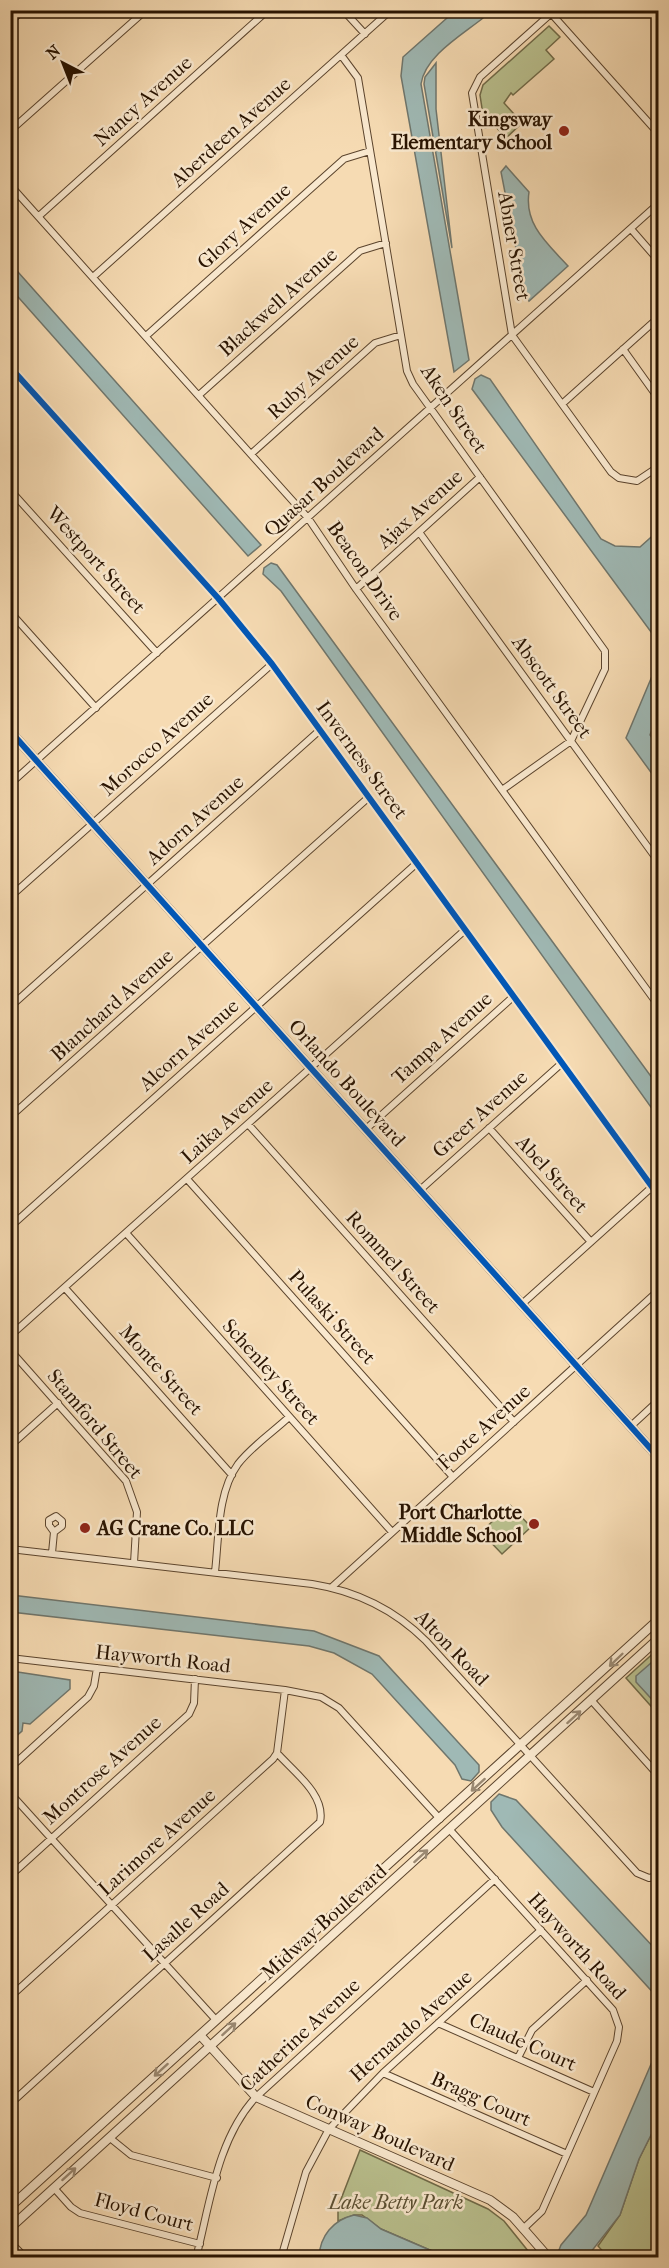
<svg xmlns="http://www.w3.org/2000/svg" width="669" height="2268" font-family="'IM FELL French Canon',serif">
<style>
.green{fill:#bac18f;stroke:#706a48;stroke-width:1.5}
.water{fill:#9fb9b5;stroke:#6f766d;stroke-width:1.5}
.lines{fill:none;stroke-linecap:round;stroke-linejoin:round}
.minor-casing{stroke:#5b442d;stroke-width:8}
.tertiary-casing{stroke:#5b442d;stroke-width:10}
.minor{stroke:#f9e8ce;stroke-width:6}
.tertiary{stroke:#f9e8ce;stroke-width:8}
.cycleway-casing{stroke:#f9e8ce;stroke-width:10}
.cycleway{stroke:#0057b8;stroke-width:6}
.oneway{stroke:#9a8871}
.poi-dot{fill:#8f2418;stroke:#f9e8ce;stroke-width:2}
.labels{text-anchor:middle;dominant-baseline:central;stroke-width:5;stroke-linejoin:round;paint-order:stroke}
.street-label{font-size:20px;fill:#271200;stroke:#f9e8ce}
.poi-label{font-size:20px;font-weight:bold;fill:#271200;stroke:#f9e8ce;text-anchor:end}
.park-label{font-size:20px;font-style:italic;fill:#5a4f32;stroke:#f9e8ce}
</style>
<rect width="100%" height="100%" fill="#f6dbb3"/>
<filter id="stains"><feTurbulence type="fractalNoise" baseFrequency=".00333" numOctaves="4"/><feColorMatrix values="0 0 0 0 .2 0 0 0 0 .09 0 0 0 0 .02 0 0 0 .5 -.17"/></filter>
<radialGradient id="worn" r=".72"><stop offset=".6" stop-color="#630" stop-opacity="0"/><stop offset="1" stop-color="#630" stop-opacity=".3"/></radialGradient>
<!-- green -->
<path class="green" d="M 549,26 L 560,37 L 546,50 L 554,59 L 513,95 L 511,93 L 504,103 L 522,123 L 506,138 L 495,126 L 485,128 L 480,95 L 483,85 Z
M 510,1505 L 531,1527 L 502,1554 L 481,1532 Z
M 658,1649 L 658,1714 L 626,1678 Z
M 658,2121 L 658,2257 L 608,2257 L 598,2246 L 620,2215 L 639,2159 Z
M 360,2150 L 488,2209 L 504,2221 L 533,2257 L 446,2257 L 381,2229 L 362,2215 L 354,2215 L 338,2221 L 338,2207 Z"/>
<!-- water -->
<path class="water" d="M 456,10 L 486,11 L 483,18 C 462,35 425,56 421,84 L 469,360 L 454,372 L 401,76 L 403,57 Z
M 436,63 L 436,109 L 452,248 L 424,84 L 425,77 Z
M 506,166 L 529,192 C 524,225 548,244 568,266 L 529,301 L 525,295 L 501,172 Z
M 10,263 L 261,545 L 248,556 L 11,289 Z
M 481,375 L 490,379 L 601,539 L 615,546 L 640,547 L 658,531 L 658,648 L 657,640 L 472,389 L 475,379 Z
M 271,563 L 277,565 L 658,1086 L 658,1117 L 281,591 L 263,574 L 264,568 Z
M 658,662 L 658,713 L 650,735 L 658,747 L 658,782 L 626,738 Z
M 11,1595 L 314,1631 L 379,1656 L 479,1765 L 479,1772 L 471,1781 L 462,1779 L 455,1765 L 372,1674 L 334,1653 L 309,1646 L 11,1612 Z
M 658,1657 L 658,1706 L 636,1682 L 636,1676 Z
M 11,1671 L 70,1680 L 70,1689 L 30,1724 L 23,1723 L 22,1731 L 14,1738 L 10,1736 Z
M 499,1794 L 516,1800 L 658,1952 L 658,1998 L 502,1827 L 491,1810 L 491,1802 Z
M 658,2048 L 658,2121 L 639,2159 L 620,2215 L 587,2257 L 565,2257 L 559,2250 L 561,2245 L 586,2215 Z
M 354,2215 L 367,2218 L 381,2229 L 446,2257 L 319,2257 C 320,2236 333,2220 354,2215 Z"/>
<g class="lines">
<!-- minor casing -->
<g class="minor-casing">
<path id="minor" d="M 343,10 L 365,34
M 555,10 L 480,77 L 472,93 L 512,335 L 611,472 L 619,478 L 637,481 L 658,467
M 658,10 L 658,11
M 549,11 L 658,133
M 10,22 L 23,10
M 341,55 L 358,78 L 407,371 L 413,384 L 605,651 L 605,669 L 571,741 L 502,790
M 10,131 L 146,10
M 10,185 L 308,518 L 356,589 L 658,1005
M 39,216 L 268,10
M 631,229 L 658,260
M 93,277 L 391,10
M 146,336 L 344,159 L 370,151
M 623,349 L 658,398
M 10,367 L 218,598 L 272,664 L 658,1195
M 199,395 L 360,251 L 386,243
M 562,404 L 658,318
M 251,454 L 375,343 L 401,335
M 10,490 L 157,653
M 419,532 L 658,861
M 356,589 L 480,477
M 10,612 L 96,708
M 10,784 L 658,204
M 10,897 L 272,664
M 10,1007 L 320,730
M 10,1117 L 369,797
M 248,1124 L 514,1422
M 489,1128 L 591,1242
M 366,1129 L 514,996
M 187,1179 L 453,1477
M 420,1190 L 562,1063
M 10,1227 L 417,863
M 126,1233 L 392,1532
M 65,1288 L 232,1475
M 522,1304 L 652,1187
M 10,1336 L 465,930
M 10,1350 L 126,1481 L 137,1512 L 134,1563
M 631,1426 L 658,1401
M 10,1446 L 58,1403
M 10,1549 L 312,1584 C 356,1591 394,1609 426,1641 L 637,1873 L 649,1878 L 658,1876
M 52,1553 L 54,1532 L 62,1526 L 62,1521 L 56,1516 L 49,1520 L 49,1525 L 54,1532
M 215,1572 C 219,1538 217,1493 238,1464 C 252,1446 273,1432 289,1417
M 332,1587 L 658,1291
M 10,1658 L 285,1690 L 321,1697 L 339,1708 L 440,1819
M 592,1701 L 658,1775
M 10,1768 L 88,1697 L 94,1686 L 97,1668
M 10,1793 L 216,2020
M 450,1830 L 613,2010 L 619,2027 L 617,2041 L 542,2211 L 523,2229
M 10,1876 L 189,1714 L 194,1703 L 195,1679
M 10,1997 L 273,1759 L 277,1753 L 285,1690
M 438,2023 L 594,2092
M 518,2058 L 532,2030 L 587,1980
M 383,2073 L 567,2154
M 10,2104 L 320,1822 C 326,1795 294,1772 277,1753
M 110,2138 L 131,2155 L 217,2178
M 54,2188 L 71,2207 L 80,2213 L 200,2244
M 10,2242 L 26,2258
M 196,2258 C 210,2204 217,2139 256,2097 L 495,1879
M 281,2258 L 306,2172 L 329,2129 L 383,2073 L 541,1930"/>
</g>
<!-- tertiary casing -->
<g class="tertiary-casing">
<path id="tertiary" d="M 10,731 L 658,1457
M 200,2035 L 256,2097 L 490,2200 L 513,2217 L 549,2258
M 10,2207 L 658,1620
M 10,2228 L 658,1639"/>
</g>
<!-- minor -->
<use href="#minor" class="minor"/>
<!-- tertiary -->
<use href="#tertiary" class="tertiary"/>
<!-- cycleway casing -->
<g class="cycleway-casing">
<path id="cycleway" d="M 10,367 L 218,598 L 272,664 L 658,1195
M 10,731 L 658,1457"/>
</g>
<!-- cycleway -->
<use href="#cycleway" class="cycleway"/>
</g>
<!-- one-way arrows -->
<defs><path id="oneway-shaft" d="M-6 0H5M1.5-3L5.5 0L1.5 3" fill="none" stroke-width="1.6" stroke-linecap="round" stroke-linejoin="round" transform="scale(1.5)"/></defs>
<g class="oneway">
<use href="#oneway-shaft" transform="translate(616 1660) rotate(136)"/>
<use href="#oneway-shaft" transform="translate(574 1717) rotate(-42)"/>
<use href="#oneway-shaft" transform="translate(478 1785) rotate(138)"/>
<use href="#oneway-shaft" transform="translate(421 1856) rotate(-42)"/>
<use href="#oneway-shaft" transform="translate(229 2029) rotate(-42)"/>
<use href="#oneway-shaft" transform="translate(161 2070) rotate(138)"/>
<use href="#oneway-shaft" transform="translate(69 2174) rotate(-42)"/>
</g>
<!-- markers -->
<g class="poi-dot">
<circle cx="564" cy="131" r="6"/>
<circle cx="534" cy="1524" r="6"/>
<circle cx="85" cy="1528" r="6"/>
</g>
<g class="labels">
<!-- street labels -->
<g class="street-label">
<text transform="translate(143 101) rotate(-42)">Nancy Avenue</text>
<text transform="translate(231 132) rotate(-42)">Aberdeen Avenue</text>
<text transform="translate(244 226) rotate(-42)">Glory Avenue</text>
<text transform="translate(514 246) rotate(80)">Abner Street</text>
<text transform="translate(278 302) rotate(-42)">Blackwell Avenue</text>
<text transform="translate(313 377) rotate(-42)">Ruby Avenue</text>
<text transform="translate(454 409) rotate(56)">Aken Street</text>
<text transform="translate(324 482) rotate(-42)">Quasar Boulevard</text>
<text transform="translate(420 509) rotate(-42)">Ajax Avenue</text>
<text transform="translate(96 560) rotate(48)">Westport Street</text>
<text transform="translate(365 571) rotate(55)">Beacon Drive</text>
<text transform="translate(552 687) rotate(54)">Abscott Street</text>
<text transform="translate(157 744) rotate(-42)">Morocco Avenue</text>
<text transform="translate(362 760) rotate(54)">Inverness Street</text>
<text transform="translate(195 820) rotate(-42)">Adorn Avenue</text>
<text transform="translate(112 1005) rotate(-42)">Blanchard Avenue</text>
<text transform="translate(442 1038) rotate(-42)">Tampa Avenue</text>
<text transform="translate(189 1045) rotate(-42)">Alcorn Avenue</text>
<text transform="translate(347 1083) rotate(48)">Orlando Boulevard</text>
<text transform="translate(480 1114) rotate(-42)">Greer Avenue</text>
<text transform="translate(227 1121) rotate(-42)">Laika Avenue</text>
<text transform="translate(552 1174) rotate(48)">Abel Street</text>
<text transform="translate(393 1262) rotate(48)">Rommel Street</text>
<text transform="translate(332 1317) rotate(48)">Pulaski Street</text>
<text transform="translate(161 1370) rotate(48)">Monte Street</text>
<text transform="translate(271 1372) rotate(48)">Schenley Street</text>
<text transform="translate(95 1424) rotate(50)">Stamford Street</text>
<text transform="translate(484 1427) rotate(-42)">Foote Avenue</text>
<text transform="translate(452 1648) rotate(46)">Alton Road</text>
<text transform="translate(163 1659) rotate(6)">Hayworth Road</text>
<text transform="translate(102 1770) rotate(-42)">Montrose Avenue</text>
<text transform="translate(157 1842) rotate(-42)">Larimore Avenue</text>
<text transform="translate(186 1922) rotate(-42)">Lasalle Road</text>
<text transform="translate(324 1922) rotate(-42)">Midway Boulevard</text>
<text transform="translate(577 1946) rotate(48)">Hayworth Road</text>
<text transform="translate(411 2026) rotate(-42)">Hernando Avenue</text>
<text transform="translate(300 2035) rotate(-43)">Catherine Avenue</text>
<text transform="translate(523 2042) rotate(24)">Claude Court</text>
<text transform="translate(481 2099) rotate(24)">Bragg Court</text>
<text transform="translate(380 2133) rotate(24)">Conway Boulevard</text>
<text transform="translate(144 2212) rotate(15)">Floyd Court</text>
</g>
<!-- poi labels -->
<g class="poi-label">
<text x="552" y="119">Kingsway<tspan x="552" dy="23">Elementary School</tspan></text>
<text x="522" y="1512">Port Charlotte<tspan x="522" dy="23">Middle School</tspan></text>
<text x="97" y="1528" text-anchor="start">AG Crane Co. LLC</text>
</g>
<!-- park labels -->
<g class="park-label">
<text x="396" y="2202">Lake Betty Park</text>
</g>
</g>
<!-- margin -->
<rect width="669" height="2268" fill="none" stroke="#f6dbb3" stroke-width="36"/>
<rect x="12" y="12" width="645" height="2244" fill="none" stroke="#271200" stroke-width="3"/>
<rect x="18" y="18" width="633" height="2232" fill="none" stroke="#271200" stroke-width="1.5"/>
<!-- north arrow -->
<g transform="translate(63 63) rotate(318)" stroke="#f9e8ce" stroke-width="4.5" paint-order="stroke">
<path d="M0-4.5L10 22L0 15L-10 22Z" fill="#271200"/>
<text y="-9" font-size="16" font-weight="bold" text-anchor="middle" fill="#271200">N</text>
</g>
<rect width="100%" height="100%" filter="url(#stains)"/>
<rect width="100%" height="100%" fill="url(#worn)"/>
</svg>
